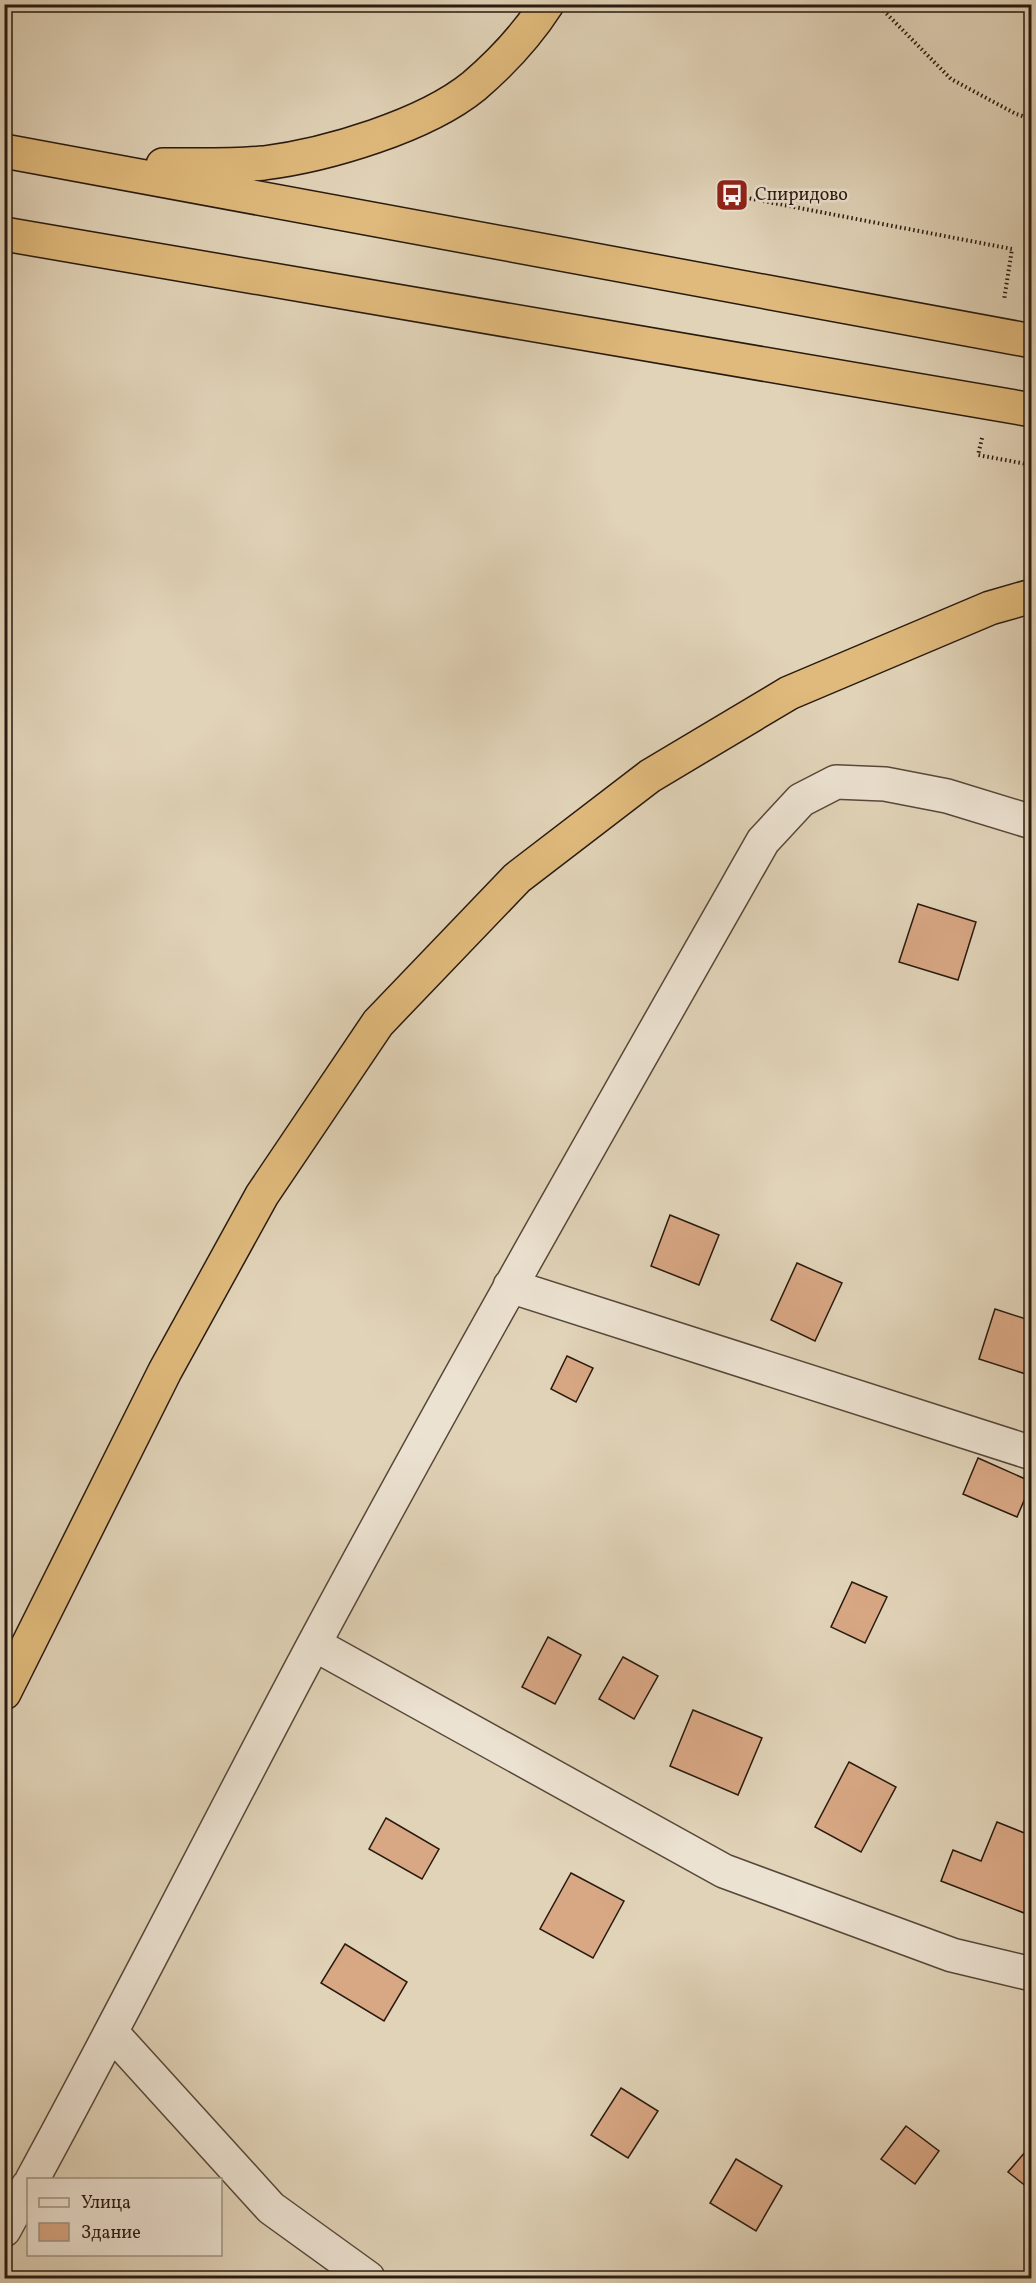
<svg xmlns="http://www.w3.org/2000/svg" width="1036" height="2283" font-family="Vollkorn,serif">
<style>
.building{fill:#d8a784;stroke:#291a0f;stroke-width:1.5}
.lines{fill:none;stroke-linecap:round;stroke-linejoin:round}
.minor-casing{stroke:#574839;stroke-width:36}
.trunk-casing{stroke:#291a0f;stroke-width:36}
.path{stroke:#291a0f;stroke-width:4;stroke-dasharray:1.5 3;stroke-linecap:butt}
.minor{stroke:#ece2d1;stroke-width:33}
.trunk{stroke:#e0ba7c;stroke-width:33}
.labels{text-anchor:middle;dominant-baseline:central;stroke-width:5;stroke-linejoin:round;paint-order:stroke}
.poi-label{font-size:18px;fill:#291a0f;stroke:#ece2d1;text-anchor:start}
</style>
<rect width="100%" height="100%" fill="#e1d3b8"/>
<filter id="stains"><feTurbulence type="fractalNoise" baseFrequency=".00333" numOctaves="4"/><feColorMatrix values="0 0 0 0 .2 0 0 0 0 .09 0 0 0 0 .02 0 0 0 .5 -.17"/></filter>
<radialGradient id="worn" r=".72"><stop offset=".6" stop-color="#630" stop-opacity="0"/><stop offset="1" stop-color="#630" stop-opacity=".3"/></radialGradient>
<!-- building -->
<path class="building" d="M 918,904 L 976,922 L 958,980 L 899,962 Z
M 670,1215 L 719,1235 L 699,1285 L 651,1266 Z
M 797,1263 L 842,1283 L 815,1341 L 771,1320 Z
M 995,1309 L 1032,1321 L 1032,1376 L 979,1359 Z
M 567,1356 L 593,1368 L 576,1402 L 551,1389 Z
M 978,1458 L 1032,1482 L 1017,1517 L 963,1494 Z
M 852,1582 L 887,1597 L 865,1643 L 831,1627 Z
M 548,1637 L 581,1655 L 555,1704 L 522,1687 Z
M 623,1657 L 658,1676 L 634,1719 L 599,1699 Z
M 693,1710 L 762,1738 L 738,1795 L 670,1766 Z
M 849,1762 L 896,1787 L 861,1852 L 815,1827 Z
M 386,1818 L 439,1849 L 422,1879 L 369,1849 Z
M 997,1822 L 1032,1836 L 1032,1894 L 1024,1913 L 941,1881 L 953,1850 L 981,1861 Z
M 571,1873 L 624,1901 L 593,1958 L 540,1929 Z
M 345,1944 L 407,1982 L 384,2021 L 321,1983 Z
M 621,2088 L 658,2111 L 628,2158 L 591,2135 Z
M 906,2126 L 939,2151 L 915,2184 L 881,2159 Z
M 1032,2144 L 1032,2191 L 1008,2172 Z
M 736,2159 L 782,2186 L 756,2231 L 710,2203 Z"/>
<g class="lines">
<!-- minor casing -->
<g class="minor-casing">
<path id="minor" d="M 510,1286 L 1032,1453
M 314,1644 L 724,1871 L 952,1955 L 1032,1974
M 112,2033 L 271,2208 L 368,2278
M 32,2180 C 129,2002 219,1822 314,1644 C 459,1374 611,1108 763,841 L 801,800 L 836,782 L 885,784 L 947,796 L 1032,822
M 4,2230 L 28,2186"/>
</g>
<!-- trunk casing -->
<g class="trunk-casing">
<path id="trunk" d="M 4,151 L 1032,341
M 163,165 C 197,165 231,166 264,163 C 327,155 425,126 474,86 C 502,62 527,35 547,4
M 4,234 L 1032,410
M 4,1693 L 165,1371 L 262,1195 L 378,1023 L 517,878 L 650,776 L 789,693 L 990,608 L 1032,596"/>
</g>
<!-- path -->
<path class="path" d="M 877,4 L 951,79 L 1016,114 L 1032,119
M 732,195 L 1012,249 L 1004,300
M 982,438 L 978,455 L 1032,465"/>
<!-- minor -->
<use href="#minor" class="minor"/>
<!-- trunk -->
<use href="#trunk" class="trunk"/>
</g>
<!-- icons -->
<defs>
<g id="bus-square" transform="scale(1.725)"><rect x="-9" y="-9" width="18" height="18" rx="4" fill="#8f2418" stroke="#ece2d1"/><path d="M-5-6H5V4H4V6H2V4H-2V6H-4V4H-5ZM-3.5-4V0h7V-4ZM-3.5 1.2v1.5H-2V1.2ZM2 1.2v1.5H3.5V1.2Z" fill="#fff"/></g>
</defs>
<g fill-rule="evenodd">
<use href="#bus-square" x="732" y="195"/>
</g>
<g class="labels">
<!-- poi labels -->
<g class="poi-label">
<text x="755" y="195">Спиридово</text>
</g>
</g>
<!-- margin -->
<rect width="1036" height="2283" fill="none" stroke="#e1d3b8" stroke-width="24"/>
<rect x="6" y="6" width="1024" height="2271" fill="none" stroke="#291a0f" stroke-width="3"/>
<rect x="12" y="12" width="1012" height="2259" fill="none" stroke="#291a0f" stroke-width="1.5"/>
<!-- legend -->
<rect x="27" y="2178" width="195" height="78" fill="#ece2d1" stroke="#9e9283" stroke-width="1.5"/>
<rect x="39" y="2198" width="30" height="9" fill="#ece2d1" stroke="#9e9283" stroke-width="1.5"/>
<text x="81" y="2208" font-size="18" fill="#291a0f">Улица</text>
<rect x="39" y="2223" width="30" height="18" fill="#d8a784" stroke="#9e9283" stroke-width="1.5"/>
<text x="81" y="2238" font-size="18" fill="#291a0f">Здание</text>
<rect width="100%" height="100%" filter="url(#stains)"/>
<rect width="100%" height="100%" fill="url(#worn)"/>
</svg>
